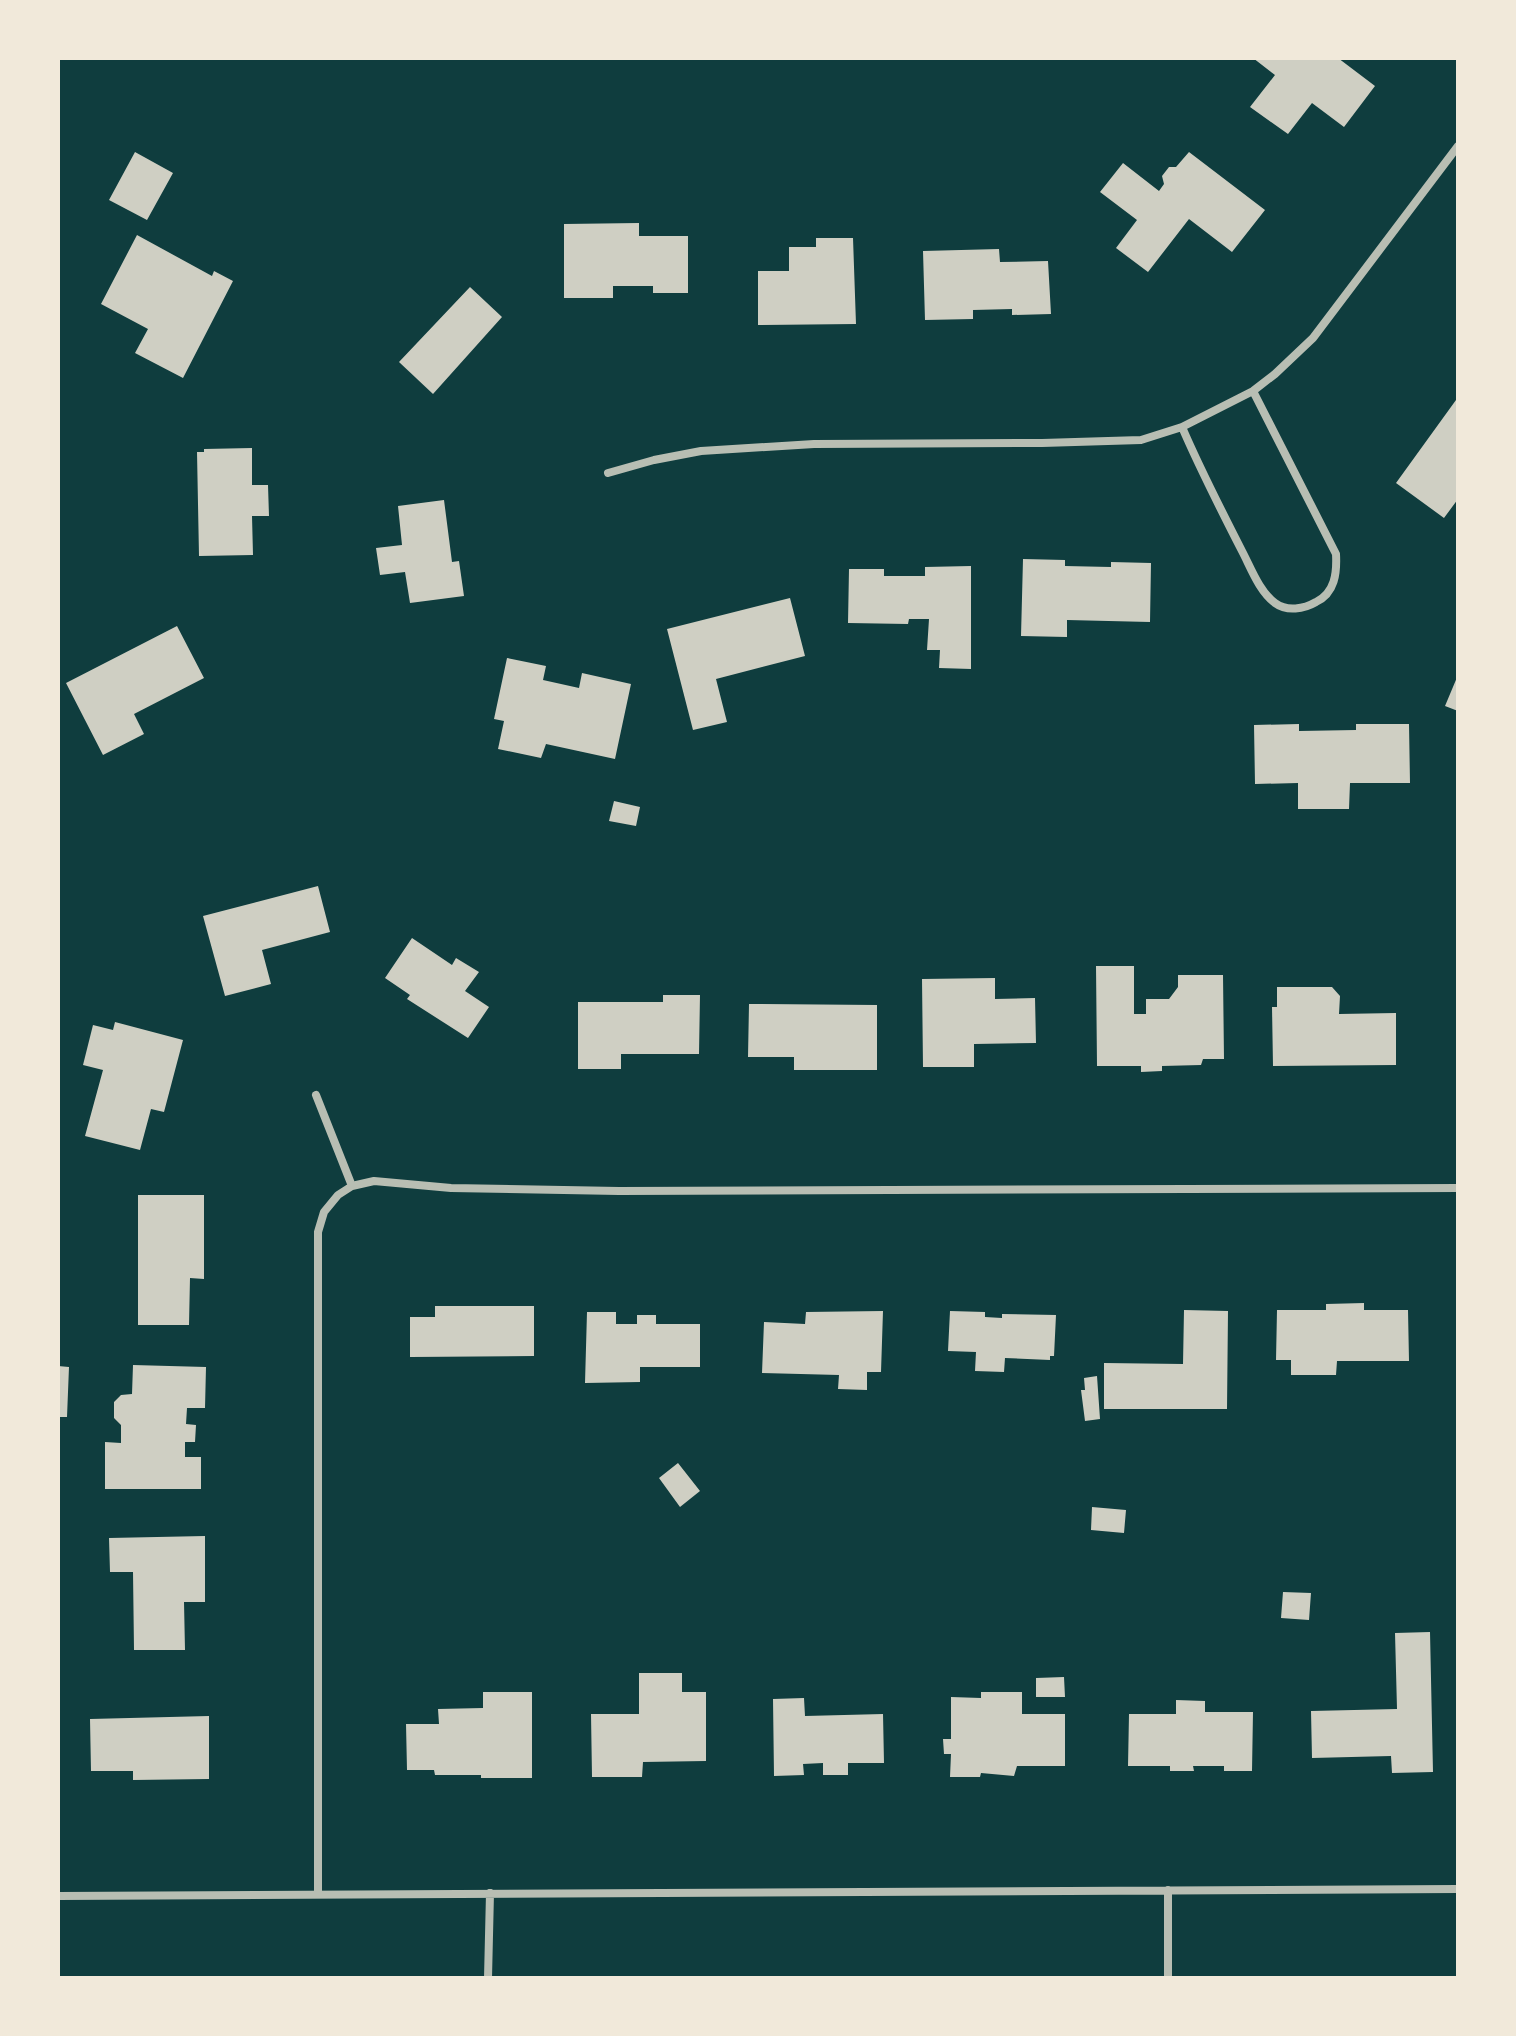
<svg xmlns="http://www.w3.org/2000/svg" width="1516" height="2036" font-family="Signika,sans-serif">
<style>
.building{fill:#cfcfc3}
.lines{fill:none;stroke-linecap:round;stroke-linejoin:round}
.minor{stroke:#b8beb3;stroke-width:8}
</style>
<rect width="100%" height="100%" fill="#0f3d3e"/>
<!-- building -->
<path class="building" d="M 1253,58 L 1338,58 L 1375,86 L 1344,127 L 1312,103 L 1288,134 L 1250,107 L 1275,75 Z
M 135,152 L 173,173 L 147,220 L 109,200 Z
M 1189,152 L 1265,210 L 1232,252 L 1189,219 L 1148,272 L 1116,248 L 1137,220 L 1100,192 L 1123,163 L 1159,191 L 1164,184 L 1162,176 L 1169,167 L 1176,167 Z
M 639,223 L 639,236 L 688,236 L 688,293 L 653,293 L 653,286 L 613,286 L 613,298 L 564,298 L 564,224 Z
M 137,235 L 212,276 L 214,271 L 233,281 L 183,378 L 135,353 L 148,329 L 101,304 Z
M 816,238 L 853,238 L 856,324 L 758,325 L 758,271 L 789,271 L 789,247 L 816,247 Z
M 999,249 L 1000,262 L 1048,261 L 1051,314 L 1012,315 L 1012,309 L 973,310 L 973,319 L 925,320 L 923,251 Z
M 470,287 L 502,317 L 433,394 L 399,362 Z
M 1456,400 L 1458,499 L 1444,518 L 1396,483 Z
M 252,448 L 252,485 L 268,485 L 269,516 L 252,516 L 253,555 L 199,556 L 197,452 L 204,452 L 204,449 Z
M 444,500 L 452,562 L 459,561 L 464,596 L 410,603 L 405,572 L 380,575 L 376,548 L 402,545 L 398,506 Z
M 1023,559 L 1065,560 L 1065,566 L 1111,567 L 1111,562 L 1151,563 L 1150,622 L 1067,620 L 1067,637 L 1021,636 Z
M 971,566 L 971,669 L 939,668 L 940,650 L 927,650 L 929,619 L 909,619 L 908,624 L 848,623 L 849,569 L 884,569 L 884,576 L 925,576 L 925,567 Z
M 790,598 L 805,656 L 716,679 L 727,722 L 693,730 L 667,629 Z
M 177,626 L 204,678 L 134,714 L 144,734 L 103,755 L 66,683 Z
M 507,658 L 546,666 L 543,680 L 579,688 L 582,673 L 631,684 L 615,759 L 546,744 L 541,758 L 498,749 L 504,721 L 494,719 Z
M 1458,675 L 1458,711 L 1445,706 Z
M 1299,724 L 1299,731 L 1356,730 L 1356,724 L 1409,724 L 1410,783 L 1350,783 L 1349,809 L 1298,809 L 1298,783 L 1255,784 L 1254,725 Z
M 614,801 L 640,807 L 636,826 L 609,821 Z
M 318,886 L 330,932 L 262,950 L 271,984 L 225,996 L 203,916 Z
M 412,938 L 452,965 L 456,958 L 479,972 L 465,991 L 489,1007 L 468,1038 L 407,999 L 410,995 L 385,978 Z
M 1096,966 L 1134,966 L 1134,1014 L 1146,1014 L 1146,999 L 1169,999 L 1178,987 L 1178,975 L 1223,975 L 1224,1059 L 1203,1059 L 1201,1065 L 1162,1066 L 1162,1071 L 1141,1072 L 1141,1066 L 1097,1066 Z
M 995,978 L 995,999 L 1035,998 L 1036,1043 L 974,1044 L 974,1067 L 923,1067 L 922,979 Z
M 1277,987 L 1332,987 L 1340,996 L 1339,1014 L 1396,1013 L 1396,1065 L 1273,1066 L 1272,1007 L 1277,1007 Z
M 663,995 L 700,995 L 699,1054 L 621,1054 L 621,1069 L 578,1069 L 578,1002 L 663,1002 Z
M 749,1004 L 877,1005 L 877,1070 L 794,1070 L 794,1057 L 748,1057 Z
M 115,1022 L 183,1040 L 164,1112 L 151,1109 L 140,1150 L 85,1136 L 103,1070 L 83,1065 L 93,1025 L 113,1030 Z
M 138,1195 L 204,1195 L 204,1279 L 190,1278 L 189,1325 L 138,1325 Z
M 1364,1303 L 1364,1310 L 1408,1310 L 1409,1361 L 1337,1361 L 1336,1375 L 1291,1375 L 1291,1360 L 1276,1360 L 1277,1310 L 1326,1310 L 1326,1304 Z
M 435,1306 L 534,1306 L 534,1356 L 410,1357 L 410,1317 L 435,1317 Z
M 1184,1310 L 1228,1311 L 1227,1409 L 1104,1409 L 1104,1363 L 1183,1364 Z
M 883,1311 L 881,1372 L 867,1372 L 867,1390 L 838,1389 L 839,1375 L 762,1373 L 764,1322 L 805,1324 L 806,1312 Z
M 950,1311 L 985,1312 L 985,1317 L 1002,1318 L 1002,1314 L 1056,1315 L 1054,1356 L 1050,1356 L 1050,1360 L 1005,1358 L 1004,1372 L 975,1371 L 976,1352 L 948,1351 Z
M 587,1312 L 616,1312 L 616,1324 L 637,1324 L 637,1315 L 656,1315 L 656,1324 L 700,1324 L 700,1367 L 640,1367 L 640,1382 L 585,1383 Z
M 133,1365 L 206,1367 L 205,1408 L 187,1408 L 186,1424 L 196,1425 L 195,1442 L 185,1442 L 185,1457 L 201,1457 L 201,1489 L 105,1489 L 105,1442 L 121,1443 L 121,1425 L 114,1418 L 114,1402 L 121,1395 L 132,1394 Z
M 58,1366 L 69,1367 L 67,1417 L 58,1417 Z
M 1097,1376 L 1100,1419 L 1085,1421 L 1081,1390 L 1085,1390 L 1084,1378 Z
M 678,1463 L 700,1491 L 680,1507 L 659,1478 Z
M 1092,1507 L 1126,1510 L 1124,1533 L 1091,1530 Z
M 205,1536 L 205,1602 L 184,1602 L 185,1650 L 134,1650 L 133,1572 L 110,1572 L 109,1538 Z
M 1283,1592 L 1311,1593 L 1309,1620 L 1281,1618 Z
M 1430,1632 L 1433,1772 L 1392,1773 L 1391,1756 L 1312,1758 L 1311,1711 L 1397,1709 L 1395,1633 Z
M 639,1673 L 682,1673 L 682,1692 L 706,1692 L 706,1761 L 643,1762 L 642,1777 L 592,1777 L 591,1714 L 639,1714 Z
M 1064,1677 L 1065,1697 L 1036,1697 L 1036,1678 Z
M 483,1692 L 532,1692 L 532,1778 L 481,1778 L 481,1775 L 435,1775 L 434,1770 L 407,1770 L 406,1724 L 439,1724 L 438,1709 L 483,1708 Z
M 981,1692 L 1022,1692 L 1022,1714 L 1065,1714 L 1065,1766 L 1017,1766 L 1014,1776 L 981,1773 L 980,1777 L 950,1777 L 951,1754 L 944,1754 L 943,1739 L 951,1739 L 951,1697 L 981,1698 Z
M 804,1698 L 805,1716 L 883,1714 L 884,1763 L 848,1763 L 848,1775 L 823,1775 L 823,1763 L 803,1764 L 804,1775 L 774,1776 L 773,1699 Z
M 1176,1700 L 1205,1701 L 1205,1712 L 1253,1712 L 1252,1771 L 1224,1771 L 1224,1766 L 1193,1766 L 1194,1771 L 1170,1771 L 1170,1766 L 1128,1766 L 1129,1714 L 1176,1714 Z
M 209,1716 L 209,1779 L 133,1780 L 133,1771 L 91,1771 L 90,1719 Z"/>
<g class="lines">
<!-- minor -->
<path class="minor" d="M 1182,427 C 1200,469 1221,510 1242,551 C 1251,568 1259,591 1275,603 C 1287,612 1304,609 1316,602 C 1335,593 1337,573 1336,554 L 1253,391
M 608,473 L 654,460 L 701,451 L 814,444 L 1042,443 L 1141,440 L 1182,427 L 1253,391 L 1275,374 L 1313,338 L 1458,146
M 316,1095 L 352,1186
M 318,1893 L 318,1232 L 324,1212 L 338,1195 L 352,1186 L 374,1181 L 451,1188 L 619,1191 L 1458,1188
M 58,1896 L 1458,1889
M 488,1978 L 490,1893
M 1168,1978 L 1168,1890"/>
</g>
<!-- border -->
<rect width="1516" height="2036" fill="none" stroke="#f1e9da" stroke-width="120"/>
</svg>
